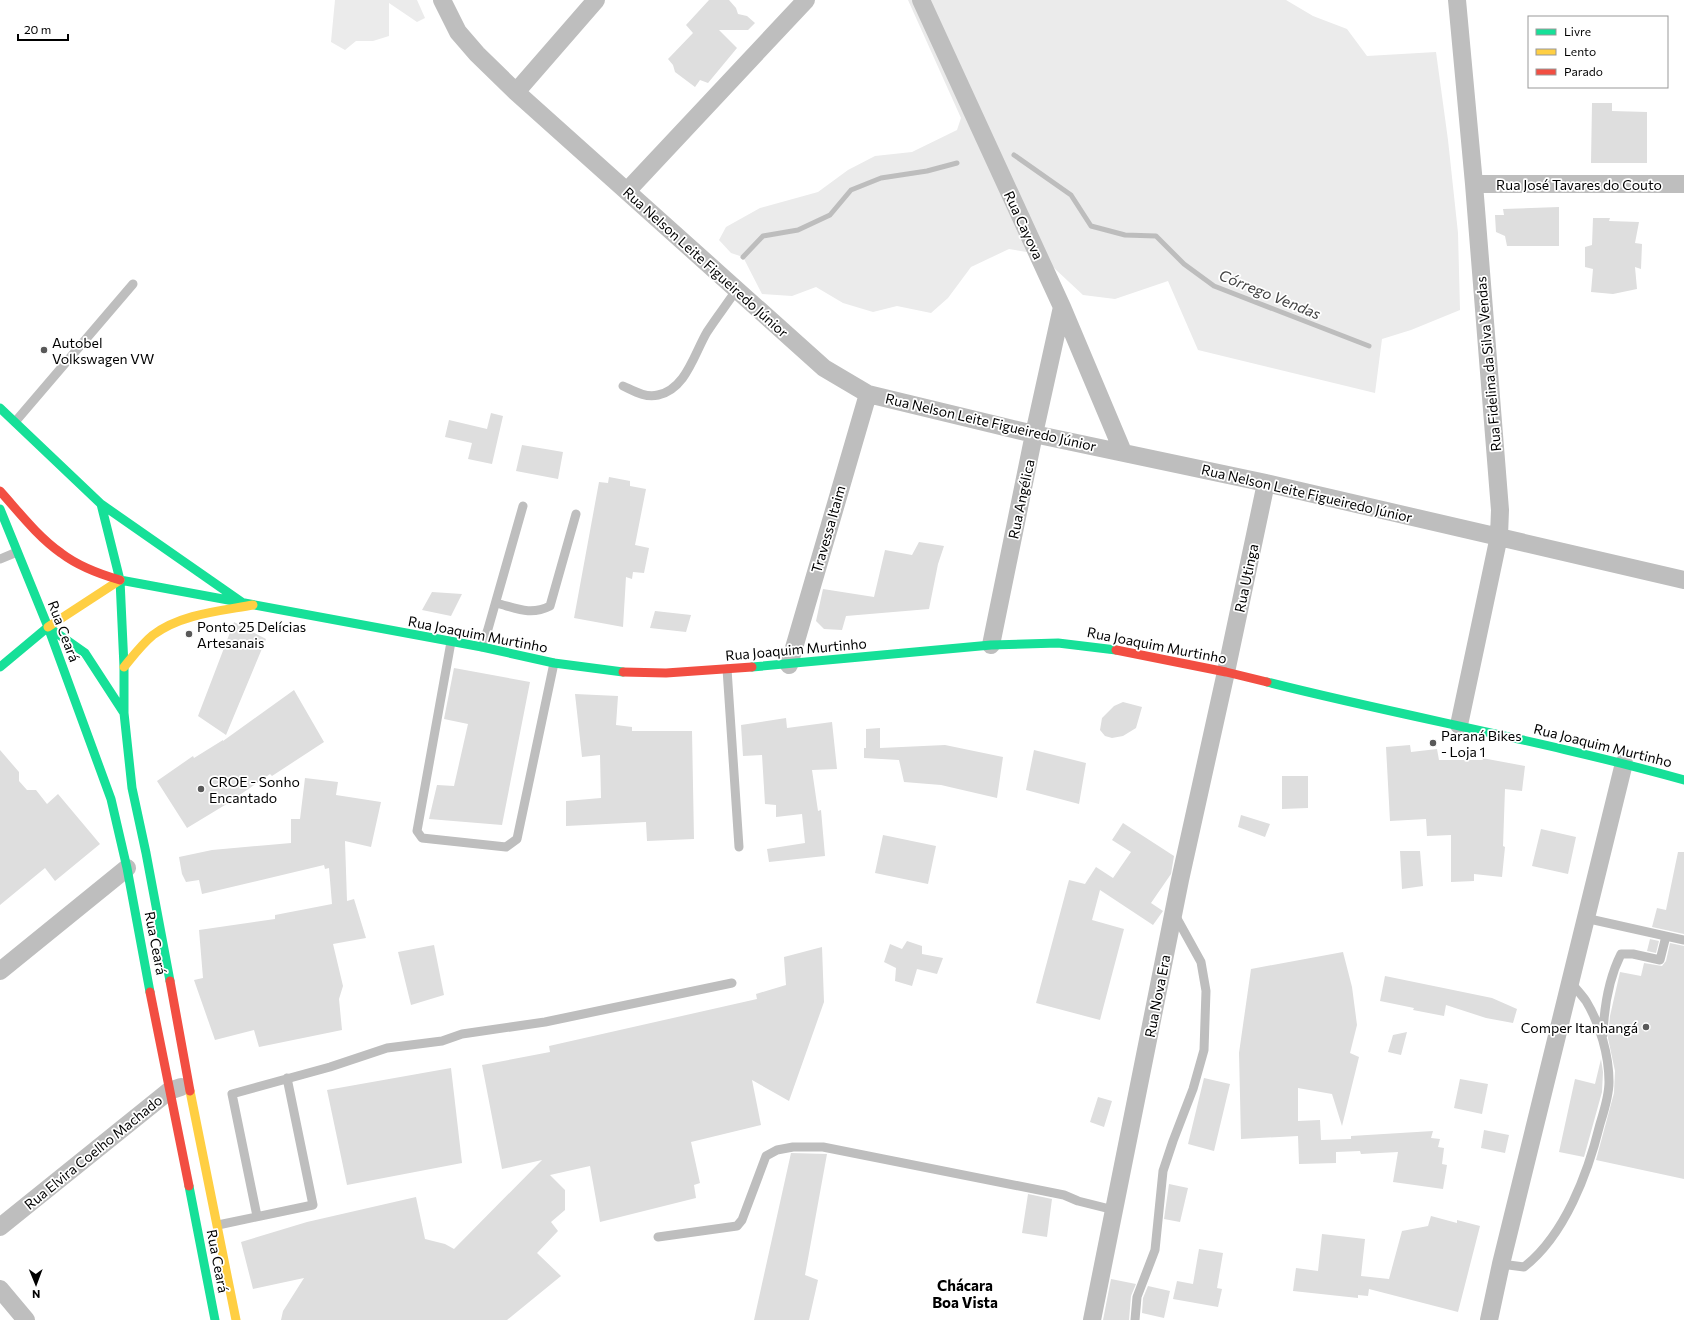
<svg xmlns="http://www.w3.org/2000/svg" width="1684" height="1320" font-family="Commissioner,sans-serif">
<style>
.green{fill:#ebebeb}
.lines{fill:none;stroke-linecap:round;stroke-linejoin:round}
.stream{stroke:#bdbdbd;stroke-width:5}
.building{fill:#dedede}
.lane{stroke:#bebebe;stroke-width:9}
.street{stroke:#bebebe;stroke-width:18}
.fast{stroke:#16e098;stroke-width:9}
.slow{stroke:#ffcf43;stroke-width:9}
.jam{stroke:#f24e42;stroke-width:9}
.poi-dot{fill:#595959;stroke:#fff;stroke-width:1.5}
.labels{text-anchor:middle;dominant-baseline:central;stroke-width:3.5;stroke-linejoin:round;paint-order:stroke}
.street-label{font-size:14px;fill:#000;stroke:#fff}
.poi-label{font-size:14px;fill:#000;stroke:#fff;text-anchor:start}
.water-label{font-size:15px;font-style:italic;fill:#424242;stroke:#fff}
.neighbourhood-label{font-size:15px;font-weight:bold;fill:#000;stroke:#fff}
</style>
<rect width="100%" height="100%" fill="#fff"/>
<!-- green -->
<path class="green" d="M 335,0 L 417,0 L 425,18 L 417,22 L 389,3 L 389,36 L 373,41 L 356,41 L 345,50 L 331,42 Z
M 908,0 L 1286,0 L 1313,16 L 1347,29 L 1367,56 L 1436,52 L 1448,140 L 1458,233 L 1460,310 L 1411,330 L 1382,339 L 1375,393 L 1198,350 L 1168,281 L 1115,299 L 1083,295 L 1039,254 L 1009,249 L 971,267 L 948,298 L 931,313 L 897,306 L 873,312 L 843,303 L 816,287 L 792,296 L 762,294 L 743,257 L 731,253 L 719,240 L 726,227 L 760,208 L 818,192 L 848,170 L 875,156 L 912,152 L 957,130 L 961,118 Z"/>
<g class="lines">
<!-- stream -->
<path class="stream" d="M 1014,155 L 1071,195 L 1091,226 L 1125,235 L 1156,236 L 1184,264 L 1214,286 L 1369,346
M 743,257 L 763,236 L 798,230 L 830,215 L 851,190 L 881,178 L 927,171 L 957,163"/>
</g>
<!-- building -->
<path class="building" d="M 709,0 L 729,0 L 736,8 L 738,14 L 747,16 L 755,23 L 748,30 L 719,30 L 737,48 L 708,83 L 700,80 L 695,87 L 675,72 L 673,65 L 668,59 L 693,33 L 686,25 Z
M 1592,103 L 1612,103 L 1612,111 L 1647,112 L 1647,163 L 1591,163 Z
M 1559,207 L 1559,246 L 1507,246 L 1505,236 L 1496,232 L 1495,215 L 1504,215 L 1503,209 Z
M 1593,218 L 1610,218 L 1609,221 L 1639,222 L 1635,243 L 1642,244 L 1641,269 L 1635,267 L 1637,289 L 1613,294 L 1591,292 L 1593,269 L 1585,267 L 1585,247 L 1592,245 Z
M 491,413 L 503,416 L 492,464 L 468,459 L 472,443 L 445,437 L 449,420 L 487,429 Z
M 522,445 L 563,452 L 558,479 L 516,471 Z
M 609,477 L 630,481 L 630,486 L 646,489 L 635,545 L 649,548 L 644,573 L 633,572 L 632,579 L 626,577 L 623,627 L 574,618 L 599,482 L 608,483 Z
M 919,542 L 944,546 L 938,564 L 929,609 L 846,616 L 842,630 L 824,629 L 816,621 L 823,589 L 874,597 L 885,550 L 912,555 Z
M 432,592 L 462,594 L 451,616 L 422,610 Z
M 655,611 L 691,615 L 686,632 L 650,628 Z
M 234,622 L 266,639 L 226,735 L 198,716 Z
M 454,668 L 530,682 L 502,825 L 429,819 L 437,785 L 454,786 L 468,724 L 444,719 Z
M 294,690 L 324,742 L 272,776 L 270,774 L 225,805 L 187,828 L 157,781 L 193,756 L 194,758 L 223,740 L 223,741 Z
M 575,694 L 618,696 L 616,725 L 632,727 L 632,731 L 692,731 L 694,839 L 647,841 L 646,822 L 566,826 L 566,801 L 601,798 L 600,755 L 582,757 Z
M 1123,702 L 1142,707 L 1136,728 L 1123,736 L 1112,738 L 1105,736 L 1100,730 L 1102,718 L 1114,706 Z
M 786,718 L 787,728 L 832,722 L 837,769 L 812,770 L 818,811 L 821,810 L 825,856 L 769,862 L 767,849 L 805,843 L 802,814 L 776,817 L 776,805 L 765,804 L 762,755 L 743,756 L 741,725 Z
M 880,728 L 880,748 L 945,745 L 1003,757 L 997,798 L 941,785 L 904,782 L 899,760 L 864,758 L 864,748 L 866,748 L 866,729 Z
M 1410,745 L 1411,752 L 1437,749 L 1439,760 L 1483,760 L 1482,758 L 1525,766 L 1522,791 L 1505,789 L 1503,846 L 1505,847 L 1502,877 L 1474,874 L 1474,881 L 1451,882 L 1451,835 L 1427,836 L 1426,819 L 1390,821 L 1386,747 Z
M 0,750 L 19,772 L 19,781 L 27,790 L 36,790 L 47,804 L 58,794 L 100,844 L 55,881 L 45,868 L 0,905 Z
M 1034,750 L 1086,763 L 1079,804 L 1026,790 Z
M 1282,776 L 1308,776 L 1308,808 L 1282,809 Z
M 305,778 L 338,782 L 336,795 L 381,802 L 371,847 L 345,841 L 347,901 L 354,899 L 366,938 L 333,944 L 343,986 L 339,999 L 342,1030 L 259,1047 L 254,1030 L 215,1040 L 194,980 L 203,978 L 199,930 L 275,919 L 275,915 L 332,904 L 329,868 L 325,869 L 324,865 L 202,894 L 199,880 L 186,882 L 182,874 L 179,857 L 212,850 L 291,843 L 291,819 L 300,819 Z
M 1241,815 L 1270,824 L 1265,837 L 1238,827 Z
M 1123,823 L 1174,856 L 1171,874 L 1151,903 L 1163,911 L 1153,925 L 1100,890 L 1092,920 L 1124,929 L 1100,1020 L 1036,1003 L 1069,880 L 1085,884 L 1096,867 L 1113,878 L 1131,852 L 1112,840 Z
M 1541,829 L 1576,837 L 1568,874 L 1532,866 Z
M 883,835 L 936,846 L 928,884 L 875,873 Z
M 1400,851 L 1420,851 L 1423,886 L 1402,889 Z
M 1678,852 L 1684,852 L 1684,934 L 1652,927 L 1657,908 L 1666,910 Z
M 1650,939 L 1659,941 L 1656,953 L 1647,951 Z
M 907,941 L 922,946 L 922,954 L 943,958 L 937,974 L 917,969 L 912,986 L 895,981 L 896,968 L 884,962 L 890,944 L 902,949 Z
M 1670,943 L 1684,946 L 1684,1179 L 1596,1160 L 1614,1093 L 1615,1071 L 1608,1038 L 1610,1016 L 1620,972 L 1641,976 L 1644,963 L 1662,966 L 1666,961 Z
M 434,945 L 444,995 L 411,1005 L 398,952 Z
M 822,947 L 824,1002 L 789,1101 L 752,1080 L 761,1125 L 691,1142 L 700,1183 L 694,1185 L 696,1198 L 600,1222 L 590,1166 L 550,1175 L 565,1190 L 565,1210 L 551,1222 L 558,1231 L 537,1253 L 561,1276 L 507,1320 L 281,1320 L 283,1311 L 304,1278 L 253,1289 L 241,1242 L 307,1222 L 416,1197 L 425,1239 L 445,1244 L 454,1249 L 542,1160 L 502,1169 L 482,1065 L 550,1052 L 549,1046 L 757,999 L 756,994 L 786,985 L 784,957 Z
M 1343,952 L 1352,987 L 1357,1025 L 1350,1053 L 1359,1057 L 1342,1126 L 1332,1094 L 1298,1088 L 1298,1121 L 1320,1120 L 1321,1140 L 1351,1139 L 1351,1136 L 1433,1131 L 1431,1138 L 1440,1139 L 1438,1147 L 1444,1148 L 1442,1164 L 1447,1165 L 1443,1189 L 1393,1182 L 1398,1152 L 1361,1154 L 1360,1151 L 1336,1152 L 1336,1163 L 1299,1164 L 1298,1136 L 1241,1139 L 1239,1053 L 1251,969 Z
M 1385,976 L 1492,998 L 1517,1009 L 1513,1023 L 1486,1018 L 1446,1005 L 1444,1016 L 1413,1010 L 1414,1008 L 1380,1001 Z
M 1407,1032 L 1401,1055 L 1388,1052 L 1393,1035 Z
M 1601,1059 L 1603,1072 L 1602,1092 L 1584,1157 L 1559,1152 L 1575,1079 L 1595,1084 Z
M 451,1068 L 462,1163 L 347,1185 L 327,1090 Z
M 1204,1078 L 1230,1084 L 1214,1151 L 1188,1144 Z
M 1460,1079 L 1488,1084 L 1482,1114 L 1454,1108 Z
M 1098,1097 L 1112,1101 L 1104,1127 L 1090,1122 Z
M 1484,1130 L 1509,1135 L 1505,1153 L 1481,1148 Z
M 791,1153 L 827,1154 L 805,1275 L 818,1280 L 809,1320 L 754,1320 Z
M 1169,1184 L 1188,1188 L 1180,1222 L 1164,1219 Z
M 1028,1194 L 1052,1199 L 1047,1237 L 1022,1233 Z
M 1431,1216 L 1457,1223 L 1457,1220 L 1480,1226 L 1458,1312 L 1369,1289 L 1368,1296 L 1358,1295 L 1358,1298 L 1293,1291 L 1296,1268 L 1318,1271 L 1322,1234 L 1365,1239 L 1361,1276 L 1389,1279 L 1402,1231 L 1428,1226 Z
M 1199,1249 L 1223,1253 L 1217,1288 L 1222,1289 L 1218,1307 L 1173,1299 L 1177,1281 L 1193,1284 Z
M 1111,1279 L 1136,1284 L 1131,1296 L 1129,1320 L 1103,1320 Z
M 1148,1286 L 1170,1291 L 1164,1318 L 1142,1313 L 1143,1298 Z"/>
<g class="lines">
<!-- lane -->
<path class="lane" d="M 623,386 C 634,391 645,398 658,395 C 686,389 694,354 707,332 C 716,318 727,304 737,289
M 15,422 L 133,284
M 0,559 L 17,552
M 496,603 C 516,608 530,616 550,606 L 576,514
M 451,642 L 417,831 L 422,838 L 506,847 L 517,839 L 554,663
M 482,647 L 488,629 L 523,506
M 727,669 L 739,847
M 1585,918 L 1684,940
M 1603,1035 C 1604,1007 1608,980 1621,954 L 1633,954 L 1660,960 L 1666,936
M 257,1216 L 232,1094 L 330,1067 L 387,1048 L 442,1041 L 462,1034 L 545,1022 L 732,983
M 218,1225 L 313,1205 L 287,1078
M 658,1237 L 737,1226 L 742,1220 L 766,1156 L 777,1150 L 793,1147 L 823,1147 L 1064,1195 L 1078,1201 L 1114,1210
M 1501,1264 L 1524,1267 C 1565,1235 1588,1173 1600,1124 C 1604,1111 1609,1096 1609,1082 C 1609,1055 1600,1024 1586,1001 C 1581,994 1575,988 1571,982
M 1135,1320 L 1137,1297 L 1155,1250 L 1163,1171 L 1173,1141 L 1193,1089 L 1204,1050 L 1206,991 L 1201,962 L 1175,915"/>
<!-- street -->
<path class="street" d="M 442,0 L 458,32 L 477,54 L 516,92 L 824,368 L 868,394 L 1034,434 L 1266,483 L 1684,580
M 921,0 L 1062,307 L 1123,452
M 1457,0 L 1474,184 L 1500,510 L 1499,536 L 1459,725
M 516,92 L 596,0
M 1474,184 L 1684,184
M 627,191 L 806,0
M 991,645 L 1034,434 L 1062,307
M 789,665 L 868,394
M 0,971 L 127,868
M 0,1227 L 169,1091 L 181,1087
M 0,1289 L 26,1320
M 1092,1320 L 1180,880 L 1226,672 L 1266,483
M 1489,1320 L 1501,1264 L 1624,763"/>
<!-- fast -->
<path class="fast" d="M 0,408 L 101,504 L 243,603
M 101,504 L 120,580 L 124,667 L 124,713 L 132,788 L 146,853 L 170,981
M 0,509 L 48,627 L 111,799 L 127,868 L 150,992
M 120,580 L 482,647 L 554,663 L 623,672
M 48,627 L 85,653 L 124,713
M 0,667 L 48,627
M 752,667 L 991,645 L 1058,643 L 1116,650
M 1267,682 C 1405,717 1546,741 1684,780
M 189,1186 L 215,1320"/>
<!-- slow -->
<path class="slow" d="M 48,627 L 120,580
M 124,667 C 133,656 142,644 153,635 C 181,614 220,611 253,605
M 190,1091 L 236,1320"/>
<!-- jam -->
<path class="jam" d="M 0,491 C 19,512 37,536 61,553 C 78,566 99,574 120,580
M 1116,650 L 1226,672 L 1267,682
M 623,672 L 666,673 L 752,667
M 170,981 L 190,1091
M 150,992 L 189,1186"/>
</g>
<!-- markers -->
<g class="poi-dot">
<circle cx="44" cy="350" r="4"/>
<circle cx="189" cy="634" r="4"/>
<circle cx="1433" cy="743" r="4"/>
<circle cx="201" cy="789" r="4"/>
<circle cx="1646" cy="1027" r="4"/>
</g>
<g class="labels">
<!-- street labels -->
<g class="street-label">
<text x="1579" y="184">Rua José Tavares do Couto</text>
<text transform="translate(1024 225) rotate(65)">Rua Cayova</text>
<text transform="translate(706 262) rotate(42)">Rua Nelson Leite Figueiredo Júnior</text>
<text transform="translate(1488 364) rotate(-95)">Rua Fidelina da Silva Vendas</text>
<text transform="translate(991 422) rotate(13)">Rua Nelson Leite Figueiredo Júnior</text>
<text transform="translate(1307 493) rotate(13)">Rua Nelson Leite Figueiredo Júnior</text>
<text transform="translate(1021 499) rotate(-78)">Rua Angélica</text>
<text transform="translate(828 529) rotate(-74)">Travessa Itaim</text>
<text transform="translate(1246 578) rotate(-78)">Rua Utinga</text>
<text transform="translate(64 631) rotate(69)">Rua Ceará</text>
<text transform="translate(478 634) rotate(11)">Rua Joaquim Murtinho</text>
<text transform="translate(1157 645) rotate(11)">Rua Joaquim Murtinho</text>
<text transform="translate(796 649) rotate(-5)">Rua Joaquim Murtinho</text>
<text transform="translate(1603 745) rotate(14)">Rua Joaquim Murtinho</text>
<text transform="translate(156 943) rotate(79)">Rua Ceará</text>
<text transform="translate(1157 996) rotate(-79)">Rua Nova Era</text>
<text transform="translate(93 1152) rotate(-39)">Rua Elvira Coelho Machado</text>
<text transform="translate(218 1261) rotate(79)">Rua Ceará</text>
</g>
<!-- poi labels -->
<g class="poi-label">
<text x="52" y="342">Autobel<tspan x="52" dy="16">Volkswagen VW</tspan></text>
<text x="197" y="626">Ponto 25 Delícias<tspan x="197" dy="16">Artesanais</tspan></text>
<text x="1441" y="735">Paraná Bikes<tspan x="1441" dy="16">- Loja 1</tspan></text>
<text x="209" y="781">CROE - Sonho<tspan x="209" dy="16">Encantado</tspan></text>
<text x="1638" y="1027" text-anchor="end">Comper Itanhangá</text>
</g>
<!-- water labels -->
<g class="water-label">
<text transform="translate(1270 294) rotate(22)">Córrego Vendas</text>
</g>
<!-- neighbourhood labels -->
<g class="neighbourhood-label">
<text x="965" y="1285">Chácara<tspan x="965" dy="17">Boa Vista</tspan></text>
</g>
</g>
<!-- legend -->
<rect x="1528" y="16" width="140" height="72" fill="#ffffff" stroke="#999999"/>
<rect x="1536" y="29" width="20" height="6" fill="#16e098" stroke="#999999"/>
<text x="1564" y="36" font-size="12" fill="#000000">Livre</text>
<rect x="1536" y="49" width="20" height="6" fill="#ffcf43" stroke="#999999"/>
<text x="1564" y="56" font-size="12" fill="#000000">Lento</text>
<rect x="1536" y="69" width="20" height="6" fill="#f24e42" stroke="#999999"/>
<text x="1564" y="76" font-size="12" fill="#000000">Parado</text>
<!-- north arrow -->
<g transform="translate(36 1284) rotate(179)" stroke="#ffffff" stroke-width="3" paint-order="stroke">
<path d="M0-3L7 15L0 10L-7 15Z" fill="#000000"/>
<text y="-6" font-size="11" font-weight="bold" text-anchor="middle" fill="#000000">N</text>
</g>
<!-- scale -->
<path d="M18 34v6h50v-6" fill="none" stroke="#000000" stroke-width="2"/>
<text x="24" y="34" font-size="12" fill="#000000" stroke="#ffffff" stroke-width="3" paint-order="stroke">20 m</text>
</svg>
